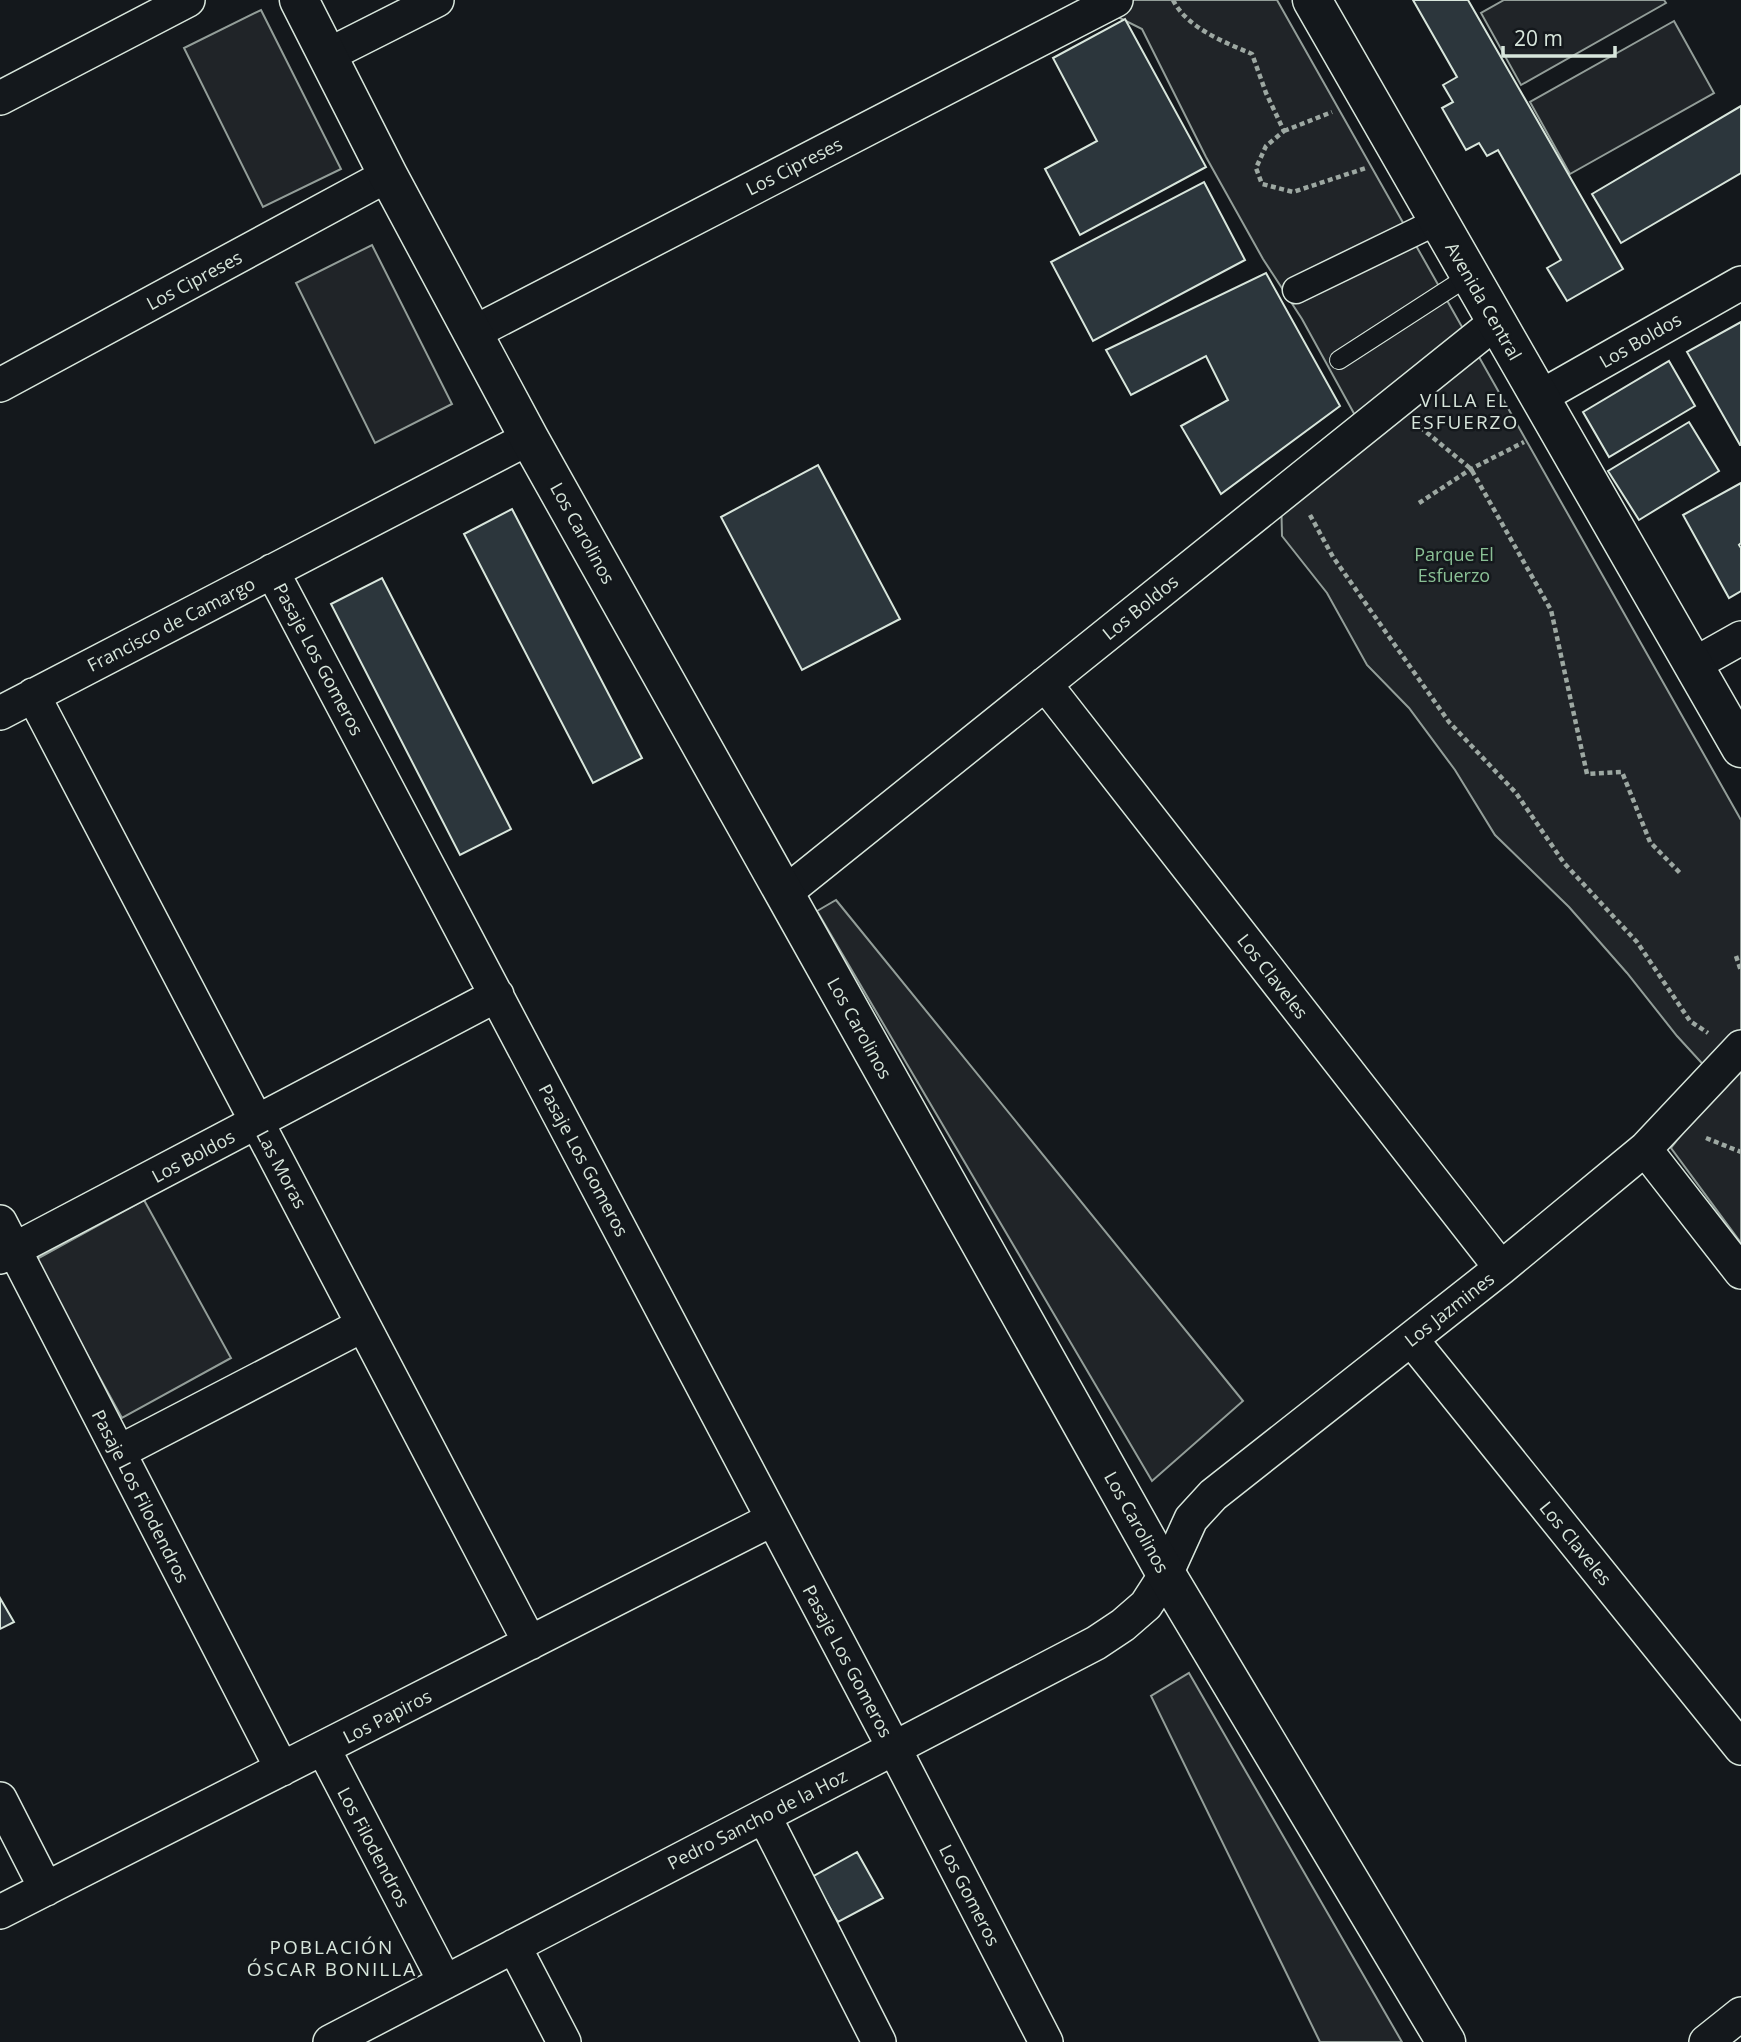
<svg xmlns="http://www.w3.org/2000/svg" width="1741" height="2042" font-family="'Open Sans',sans-serif">
<style>
.green{fill:#202428;stroke:#939e99;stroke-width:2}
.building{fill:#2c363c;stroke:#d8e6dc;stroke-width:2}
.lines{fill:none;stroke-linecap:round;stroke-linejoin:round}
.service-casing{stroke:#d8e6dc;stroke-width:20}
.pedestrian-casing{stroke:#d8e6dc;stroke-width:29}
.minor-casing{stroke:#d8e6dc;stroke-width:36}
.tertiary-casing{stroke:#d8e6dc;stroke-width:41}
.secondary-casing{stroke:#d8e6dc;stroke-width:41}
.path{stroke:#9da8a2;stroke-width:4.5;stroke-dasharray:5 3.5;stroke-linecap:butt}
.service{stroke:#14181c;stroke-width:18}
.pedestrian{stroke:#14181c;stroke-width:26}
.minor{stroke:#14181c;stroke-width:33}
.tertiary{stroke:#14181c;stroke-width:38}
.secondary{stroke:#14181c;stroke-width:38}
.labels{text-anchor:middle;dominant-baseline:central;stroke-width:5;stroke-linejoin:round;paint-order:stroke}
.street-label{font-size:18px;fill:#d8e6dc;stroke:#14181c}
.park-label{font-size:18px;fill:#8ac095;stroke:#14181c}
.neighbourhood-label{font-size:19px;letter-spacing:2px;fill:#d8e6dc;stroke:#14181c}
</style>
<rect width="100%" height="100%" fill="#14181c"/>
<!-- green -->
<path class="green" d="M 1096,0 L 1277,0 L 1741,820 L 1741,1243 L 1671,1148 L 1721,1084 L 1677,1036 L 1627,973 L 1569,907 L 1495,835 L 1455,770 L 1409,708 L 1367,665 L 1327,593 L 1282,536 L 1281,494 L 1362,428 L 1302,319 L 1263,259 L 1206,157 L 1142,29 L 1100,8 Z
M 1504,0 L 1664,0 L 1666,3 L 1521,85 L 1481,13 Z
M 261,10 L 341,169 L 263,207 L 184,48 Z
M 1674,21 L 1714,93 L 1570,174 L 1530,102 Z
M 372,245 L 452,404 L 375,443 L 296,283 Z
M 836,900 L 1243,1401 L 1152,1481 L 817,911 Z
M 144,1200 L 231,1358 L 122,1418 L 35,1260 Z
M 1189,1673 L 1402,2042 L 1320,2042 L 1151,1696 Z"/>
<!-- building -->
<path class="building" d="M 1413,0 L 1468,0 L 1623,269 L 1567,301 L 1547,268 L 1561,260 L 1498,150 L 1487,156 L 1479,143 L 1466,150 L 1442,108 L 1453,102 L 1443,85 L 1457,77 Z
M 1125,19 L 1206,167 L 1080,235 L 1045,169 L 1097,141 L 1053,58 Z
M 1741,106 L 1741,173 L 1621,243 L 1592,194 Z
M 1204,182 L 1245,260 L 1093,341 L 1051,262 Z
M 1266,273 L 1340,406 L 1221,494 L 1181,426 L 1228,400 L 1206,356 L 1131,395 L 1106,350 Z
M 1741,322 L 1741,445 L 1740,445 L 1687,352 Z
M 1669,361 L 1695,406 L 1609,457 L 1583,412 Z
M 1689,422 L 1719,471 L 1639,520 L 1608,471 Z
M 818,465 L 900,619 L 802,670 L 721,517 Z
M 1741,483 L 1741,543 L 1739,545 L 1741,548 L 1741,591 L 1729,598 L 1683,515 Z
M 512,509 L 642,758 L 593,783 L 464,534 Z
M 382,578 L 511,829 L 460,855 L 331,604 Z
M 0,1598 L 14,1622 L 0,1629 Z
M 857,1852 L 883,1898 L 838,1922 L 812,1877 Z"/>
<g class="lines">
<!-- service casing -->
<g class="service-casing">
<path id="service" d="M 1339,360 L 1469,276"/>
</g>
<!-- pedestrian casing -->
<g class="pedestrian-casing">
<path id="pedestrian" d="M 1296,290 L 1438,221"/>
</g>
<!-- minor casing -->
<g class="minor-casing">
<path id="minor" d="M 328,55 L 437,0
M 0,98 L 188,0
M 473,333 L 1116,0
M 0,385 L 388,175
M 1540,397 L 1741,283
M 272,571 L 894,1748 L 1046,2042
M 1693,665 L 1741,638
M 1045,684 L 1501,1268
M 33,695 L 530,1643
M 0,713 L 529,438
M 785,893 L 1496,322
M 1645,1149 L 1741,1272
M 0,1222 L 282,1769
M 0,1257 L 497,995
M 1411,1339 L 1741,1748
M 119,1452 L 363,1325
M 323,1748 L 445,1982
M 0,1799 L 46,1889
M 764,1816 L 879,2042
M 0,1912 L 773,1519
M 514,1946 L 564,2042
M 330,2042 L 1096,1643 L 1123,1625 L 1146,1605 L 1166,1574 L 1191,1519 L 1213,1495 L 1501,1268 L 1645,1149 L 1741,1047
M 1706,2042 L 1741,2014"/>
</g>
<!-- tertiary casing -->
<g class="tertiary-casing">
<path id="tertiary" d="M 299,0 L 388,175 L 529,438 L 1166,1574 L 1446,2042"/>
</g>
<!-- secondary casing -->
<g class="secondary-casing">
<path id="secondary" d="M 1312,0 L 1741,748"/>
</g>
<!-- path -->
<path class="path" d="M 1173,0 C 1187,28 1224,42 1252,54 L 1266,93 L 1284,131 L 1266,146 L 1256,168 L 1262,184 L 1293,192 L 1366,168
M 1284,131 L 1332,112
M 1420,427 L 1471,469 L 1551,610 L 1587,774 L 1622,772 L 1650,842 L 1680,873
M 1419,503 L 1471,469 L 1524,442
M 1310,515 L 1333,557 L 1449,722 L 1516,793 L 1564,863 L 1637,942 L 1690,1021 L 1708,1033
M 1736,956 L 1741,971
M 1706,1138 L 1741,1152"/>
<!-- service -->
<use href="#service" class="service"/>
<!-- pedestrian -->
<use href="#pedestrian" class="pedestrian"/>
<!-- minor -->
<use href="#minor" class="minor"/>
<!-- tertiary -->
<use href="#tertiary" class="tertiary"/>
<!-- secondary -->
<use href="#secondary" class="secondary"/>
</g>
<g class="labels">
<!-- street labels -->
<g class="street-label">
<text transform="translate(794 166) rotate(-27)">Los Cipreses</text>
<text transform="translate(194 280) rotate(-28)">Los Cipreses</text>
<text transform="translate(1484 301) rotate(60)">Avenida Central</text>
<text transform="translate(1640 340) rotate(-30)">Los Boldos</text>
<text transform="translate(583 533) rotate(61)">Los Carolinos</text>
<text transform="translate(1140 607) rotate(-39)">Los Boldos</text>
<text transform="translate(171 624) rotate(-27)">Francisco de Camargo</text>
<text transform="translate(319 659) rotate(62)">Pasaje Los Gomeros</text>
<text transform="translate(1273 976) rotate(52)">Los Claveles</text>
<text transform="translate(860 1028) rotate(61)">Los Carolinos</text>
<text transform="translate(193 1156) rotate(-28)">Los Boldos</text>
<text transform="translate(584 1160) rotate(62)">Pasaje Los Gomeros</text>
<text transform="translate(282 1169) rotate(62)">Las Moras</text>
<text transform="translate(1449 1309) rotate(-38)">Los Jazmines</text>
<text transform="translate(141 1496) rotate(63)">Pasaje Los Filodendros</text>
<text transform="translate(1137 1522) rotate(61)">Los Carolinos</text>
<text transform="translate(1576 1543) rotate(51)">Los Claveles</text>
<text transform="translate(848 1661) rotate(62)">Pasaje Los Gomeros</text>
<text transform="translate(387 1716) rotate(-27)">Los Papiros</text>
<text transform="translate(757 1819) rotate(-27)">Pedro Sancho de la Hoz</text>
<text transform="translate(374 1847) rotate(62)">Los Filodendros</text>
<text transform="translate(970 1895) rotate(63)">Los Gomeros</text>
</g>
<!-- park labels -->
<g class="park-label">
<text x="1454" y="554">Parque El<tspan x="1454" dy="21">Esfuerzo</tspan></text>
</g>
<!-- neighbourhood labels -->
<g class="neighbourhood-label">
<text x="1465" y="400">VILLA EL<tspan x="1465" dy="22">ESFUERZO</tspan></text>
<text x="332" y="1947">POBLACIÓN<tspan x="332" dy="22">ÓSCAR BONILLA</tspan></text>
</g>
</g>
<!-- scale -->
<path d="M1503 46v10h112v-10" fill="none" stroke="#d8e6dc" stroke-width="3.5"/>
<text x="1514" y="46" font-size="21" fill="#d8e6dc" stroke="#14181c" stroke-width="5" paint-order="stroke">20 m</text>
</svg>
